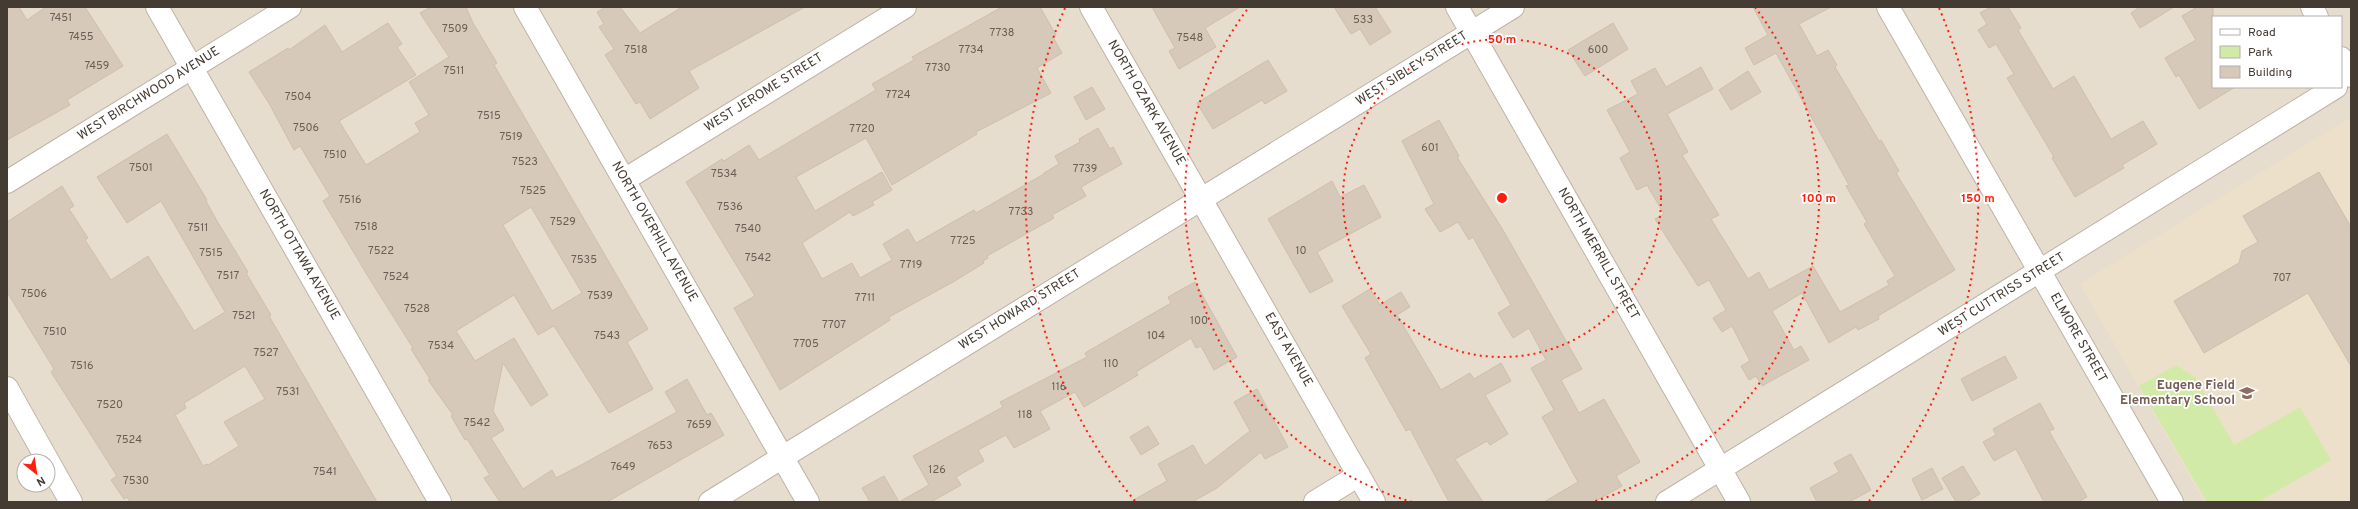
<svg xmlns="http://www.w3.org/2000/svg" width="2358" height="509" font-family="Overpass,sans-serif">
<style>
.residential{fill:#e6ddcf;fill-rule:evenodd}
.education{fill:#ece0ca}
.green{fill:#d1eaa7}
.building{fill:#d7c9ba;stroke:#cfbea9;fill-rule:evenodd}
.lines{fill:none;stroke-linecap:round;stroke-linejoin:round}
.minor-casing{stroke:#beb3a4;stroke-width:24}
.minor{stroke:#fff;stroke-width:22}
.ring{fill:none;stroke:#ff1e0c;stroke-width:2;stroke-dasharray:2 4}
.labels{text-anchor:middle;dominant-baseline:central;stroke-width:3.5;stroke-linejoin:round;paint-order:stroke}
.number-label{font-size:11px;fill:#695e54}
.street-label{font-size:13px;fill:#443b32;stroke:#fff}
.education-label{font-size:13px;font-weight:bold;fill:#785e54;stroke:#fff;text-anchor:end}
.centre{fill:#ff1e0c;stroke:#fff;stroke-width:2}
.ring-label{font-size:12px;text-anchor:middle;font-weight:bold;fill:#ff1e0c;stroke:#fff;stroke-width:3.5;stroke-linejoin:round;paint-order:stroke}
</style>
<rect width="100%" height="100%" fill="#f2ece2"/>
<!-- residential -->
<path class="residential" d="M 7,7 L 2351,7 L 2351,502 L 7,502 ZM 2213,17 L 2341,17 L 2341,87 L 2213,87 ZM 24,461 L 48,461 L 48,485 L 24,485 Z"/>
<!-- education -->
<path class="education" d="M 2351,117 L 2351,502 L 2204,502 L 2080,284 Z"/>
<!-- green -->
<path class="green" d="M 2176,365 L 2195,377 L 2234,445 L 2300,407 L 2331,460 L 2258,502 L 2207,502 L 2139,386 Z"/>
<!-- building -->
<path class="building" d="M 7,7 L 19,7 L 27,20 L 46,7 L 85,7 L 123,66 L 67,100 L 70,105 L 7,140 Z
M 431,7 L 466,7 L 473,23 L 497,63 L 494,65 L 648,329 L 627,342 L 653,389 L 609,413 L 554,326 L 538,335 L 514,295 L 456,331 L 475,361 L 514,338 L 548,395 L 531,406 L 503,363 L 493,411 L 504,430 L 491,438 L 523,489 L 552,470 L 556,478 L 583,464 L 677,412 L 665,392 L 687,379 L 707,415 L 711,413 L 724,435 L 607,502 L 500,502 L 484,478 L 490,475 L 467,439 L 465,440 L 451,416 L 453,415 L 428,380 L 430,379 L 411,349 L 413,348 L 369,278 L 323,201 L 330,196 L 300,146 L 294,150 L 270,105 L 249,72 L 288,48 L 289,50 L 325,25 L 342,52 L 388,23 L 402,44 L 397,47 L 416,75 L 339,121 L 366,165 L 420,132 L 415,123 L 429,115 L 409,82 L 449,57 L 420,13 ZM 531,207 L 582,293 L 552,311 L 503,225 Z
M 606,7 L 620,7 L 640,33 L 682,7 L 805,7 L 689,71 L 699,88 L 650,119 L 640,102 L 636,104 L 605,55 L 614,49 L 599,27 L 604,24 L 597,12 Z
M 1002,7 L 1040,7 L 1056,35 L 1053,37 L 1062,53 L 1037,68 L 1051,93 L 976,132 L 977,134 L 892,185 L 866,138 L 796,177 L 815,211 L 882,172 L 892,190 L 872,202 L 874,205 L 853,216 L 850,212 L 802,243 L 822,279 L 852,263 L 860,278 L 892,260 L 883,244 L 908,229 L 916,243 L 974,210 L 976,213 L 1044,174 L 1044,173 L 1059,164 L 1055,156 L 1080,142 L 1079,139 L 1098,128 L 1110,149 L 1113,147 L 1122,164 L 1081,187 L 1086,196 L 1052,215 L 1054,218 L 987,256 L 988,258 L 983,261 L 984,263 L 953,282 L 889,317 L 890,320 L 780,390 L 734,308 L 755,296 L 686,182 L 722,159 L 724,161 L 749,145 L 759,160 L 876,90 L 872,84 L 914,60 L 912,57 Z
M 1152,7 L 1240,7 L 1205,28 L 1216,47 L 1179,69 L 1169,51 L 1175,48 Z
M 1334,7 L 1375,7 L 1391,32 L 1370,45 L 1360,29 L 1351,34 Z
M 1753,7 L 1831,7 L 1799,24 L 1817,56 L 1828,50 L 1837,65 L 1835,67 L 1879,141 L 1881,140 L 1899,171 L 1896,173 L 1955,270 L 1878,316 L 1879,319 L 1858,330 L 1856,327 L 1829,343 L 1802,293 L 1772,311 L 1794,350 L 1801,346 L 1809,360 L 1762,386 L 1756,376 L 1749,380 L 1741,366 L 1750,361 L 1732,326 L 1722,332 L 1713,318 L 1726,310 L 1709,280 L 1698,286 L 1655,219 L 1664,214 L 1647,185 L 1637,190 L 1620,158 L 1630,152 L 1607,110 L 1638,94 L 1631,81 L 1655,68 L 1666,87 L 1701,67 L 1713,89 L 1667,114 L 1688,152 L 1682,155 L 1719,215 L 1711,219 L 1748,279 L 1759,272 L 1769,290 L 1813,266 L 1840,312 L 1889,285 L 1887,281 L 1895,276 L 1864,224 L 1867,222 L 1846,186 L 1849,185 L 1776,53 L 1754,65 L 1745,48 L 1768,35 Z
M 1991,7 L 2008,7 L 2021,28 L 2018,30 L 2053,89 L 2074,76 L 2111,139 L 2143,121 L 2157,144 L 2122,165 L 2124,168 L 2075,197 L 2052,158 L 2054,157 L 2007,78 L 2014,74 L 1996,44 L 1989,48 L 1978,30 L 1987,24 L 1980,13 Z
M 2140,7 L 2174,7 L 2140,28 L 2131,13 Z
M 2197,7 L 2213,7 L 2213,87 L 2235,87 L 2199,109 L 2179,75 L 2176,77 L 2165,58 L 2196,40 L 2182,16 Z
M 1613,23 L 1628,49 L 1585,76 L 1568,50 Z
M 1268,60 L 1287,91 L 1265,104 L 1262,100 L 1213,129 L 1197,103 Z
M 1748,71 L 1761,92 L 1731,110 L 1719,90 Z
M 1092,87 L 1105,109 L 1086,120 L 1074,97 Z
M 1439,120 L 1459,156 L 1457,157 L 1503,230 L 1582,369 L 1561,380 L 1579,413 L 1604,399 L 1640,462 L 1616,476 L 1622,486 L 1594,502 L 1544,502 L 1578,482 L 1542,417 L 1554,410 L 1531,368 L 1546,360 L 1529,328 L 1513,338 L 1498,313 L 1511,305 L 1473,237 L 1469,240 L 1458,222 L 1440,232 L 1425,209 L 1434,204 L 1402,141 Z
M 167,134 L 207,200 L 206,201 L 217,221 L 248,272 L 246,273 L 271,315 L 269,316 L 377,502 L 130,502 L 127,497 L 124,499 L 111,480 L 117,476 L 51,372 L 54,369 L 7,292 L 7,222 L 62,186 L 74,206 L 69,209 L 88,238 L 85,240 L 111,280 L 148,256 L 194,331 L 225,312 L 161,201 L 127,223 L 97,177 ZM 245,366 L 265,399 L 224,422 L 239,446 L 208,465 L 207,464 L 203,466 L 175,415 L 186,408 L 184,403 Z
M 2319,172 L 2351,227 L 2351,366 L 2308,293 L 2204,353 L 2174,301 L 2239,263 L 2242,251 L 2258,242 L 2243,216 Z
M 1332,181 L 1340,197 L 1364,185 L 1381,217 L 1317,252 L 1333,281 L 1310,293 L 1268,219 Z
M 1195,282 L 1237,357 L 1214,370 L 1201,346 L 1196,348 L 1191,338 L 1136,372 L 1138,375 L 1084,407 L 1075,392 L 1040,411 L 1050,429 L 1014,448 L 1006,435 L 978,450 L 984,461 L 956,477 L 961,485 L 931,502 L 899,502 L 929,485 L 913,456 L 1003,407 L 1000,402 L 1087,357 L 1085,353 L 1171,303 L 1168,297 Z
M 1370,289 L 1380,305 L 1401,292 L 1410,307 L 1397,315 L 1441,390 L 1470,373 L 1474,379 L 1501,363 L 1511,381 L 1485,395 L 1508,434 L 1490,445 L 1487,441 L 1455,459 L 1483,502 L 1449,502 L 1410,429 L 1406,431 L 1365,358 L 1371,354 L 1342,306 Z
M 2005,356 L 2017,378 L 1972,401 L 1961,379 Z
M 1257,389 L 1288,447 L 1265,459 L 1261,452 L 1217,488 L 1192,502 L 1130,502 L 1167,481 L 1158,464 L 1193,445 L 1205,466 L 1250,431 L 1234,402 Z
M 2040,403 L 2054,429 L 2049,431 L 2087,497 L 2078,502 L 2044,502 L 2016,449 L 1994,461 L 1983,442 L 1996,435 L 1993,429 Z
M 1148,426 L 1159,444 L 1141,455 L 1130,437 Z
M 1851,454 L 1871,490 L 1849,502 L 1817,502 L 1810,488 L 1839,472 L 1834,463 Z
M 1963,466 L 1980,494 L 1966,502 L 1956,502 L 1942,478 Z
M 1932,468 L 1943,489 L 1922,500 L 1912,479 Z
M 884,476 L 899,502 L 870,502 L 862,488 Z"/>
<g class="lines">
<!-- minor casing -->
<g class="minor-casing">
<path id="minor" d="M 157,7 L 440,502
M 525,7 L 808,502
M 1091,7 L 1374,502
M 1457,7 L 1739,502
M 1888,7 L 2172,502
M 2312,7 L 2317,17
M 2341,58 L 2351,76
M 624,180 L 905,7
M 7,182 L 290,7
M 7,388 L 71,502
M 710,502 L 1513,7
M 1315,502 L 1359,475
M 1667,502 L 2336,87"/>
</g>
<!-- minor -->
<use href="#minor" class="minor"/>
</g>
<!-- distance rings -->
<g class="ring">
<circle cx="1502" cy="198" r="159"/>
<path d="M1412 502A317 317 0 0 1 1249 7M1755 7A317 317 0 0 1 1592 502"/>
<path d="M1135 501A476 476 0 0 1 1065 8M1939 8A476 476 0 0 1 1869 501"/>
</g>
<!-- icons -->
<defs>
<g id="school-bare" transform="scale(1.2)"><path d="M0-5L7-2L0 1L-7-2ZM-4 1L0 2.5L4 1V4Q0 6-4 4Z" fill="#8d6e63" stroke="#fff" stroke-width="2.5" paint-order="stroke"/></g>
</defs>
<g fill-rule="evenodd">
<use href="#school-bare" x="2247" y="393"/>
</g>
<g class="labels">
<!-- number labels -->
<g class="number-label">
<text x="61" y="18">7451</text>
<text x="1363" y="20">533</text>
<text x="455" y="29">7509</text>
<text x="1002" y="33">7738</text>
<text x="81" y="37">7455</text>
<text x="1190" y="38">7548</text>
<text x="636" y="50">7518</text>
<text x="971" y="50">7734</text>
<text x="1598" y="50">600</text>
<text x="97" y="66">7459</text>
<text x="938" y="68">7730</text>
<text x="454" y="71">7511</text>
<text x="898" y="95">7724</text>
<text x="298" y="97">7504</text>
<text x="489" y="116">7515</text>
<text x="306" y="128">7506</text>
<text x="862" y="129">7720</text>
<text x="511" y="137">7519</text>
<text x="1430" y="148">601</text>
<text x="335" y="155">7510</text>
<text x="525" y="162">7523</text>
<text x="141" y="168">7501</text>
<text x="1085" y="169">7739</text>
<text x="724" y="174">7534</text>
<text x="533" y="191">7525</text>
<text x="350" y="200">7516</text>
<text x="730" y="207">7536</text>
<text x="1021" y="212">7733</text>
<text x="563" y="222">7529</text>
<text x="366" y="227">7518</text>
<text x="198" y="228">7511</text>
<text x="748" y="229">7540</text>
<text x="963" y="241">7725</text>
<text x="381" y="251">7522</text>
<text x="1301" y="251">10</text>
<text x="211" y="253">7515</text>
<text x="758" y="258">7542</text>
<text x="584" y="260">7535</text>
<text x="911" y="265">7719</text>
<text x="228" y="276">7517</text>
<text x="396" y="277">7524</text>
<text x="2282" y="278">707</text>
<text x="34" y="294">7506</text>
<text x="600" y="296">7539</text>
<text x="865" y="298">7711</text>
<text x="417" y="309">7528</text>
<text x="244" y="316">7521</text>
<text x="1199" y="321">100</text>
<text x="834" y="325">7707</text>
<text x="55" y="332">7510</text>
<text x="607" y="336">7543</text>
<text x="1156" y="336">104</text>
<text x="806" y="344">7705</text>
<text x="441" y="346">7534</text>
<text x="266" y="353">7527</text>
<text x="1111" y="364">110</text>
<text x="82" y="366">7516</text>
<text x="1059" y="387">116</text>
<text x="288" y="392">7531</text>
<text x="110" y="405">7520</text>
<text x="1025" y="415">118</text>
<text x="477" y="423">7542</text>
<text x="699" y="425">7659</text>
<text x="129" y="440">7524</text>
<text x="660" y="446">7653</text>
<text x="623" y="467">7649</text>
<text x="937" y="470">126</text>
<text x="325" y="472">7541</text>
<text x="136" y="481">7530</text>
</g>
<!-- street labels -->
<g class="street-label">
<text transform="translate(1412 69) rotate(-32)">WEST SIBLEY STREET</text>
<text transform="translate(764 93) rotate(-32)">WEST JEROME STREET</text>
<text transform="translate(149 94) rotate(-32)">WEST BIRCHWOOD AVENUE</text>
<text transform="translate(1146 103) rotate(60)">NORTH OZARK AVENUE</text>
<text transform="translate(654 232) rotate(60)">NORTH OVERHILL AVENUE</text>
<text transform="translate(1598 254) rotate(60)">NORTH MERRILL STREET</text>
<text transform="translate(299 255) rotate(60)">NORTH OTTAWA AVENUE</text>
<text transform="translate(2002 295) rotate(-32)">WEST CUTTRISS STREET</text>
<text transform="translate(1020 310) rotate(-32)">WEST HOWARD STREET</text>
<text transform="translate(2078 338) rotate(60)">ELMORE STREET</text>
<text transform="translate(1288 350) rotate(60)">EAST AVENUE</text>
</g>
<!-- education labels -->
<g class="education-label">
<text x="2235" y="386">Eugene Field<tspan x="2235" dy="15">Elementary School</tspan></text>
</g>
</g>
<circle cx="1502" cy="198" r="6" class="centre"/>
<g class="ring-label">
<text x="1502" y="43">50 m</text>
<text x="1819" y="202">100 m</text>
<text x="1978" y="202">150 m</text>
</g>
<!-- border -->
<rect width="2358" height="509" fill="none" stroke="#443b32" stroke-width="16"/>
<!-- legend -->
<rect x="2212" y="16" width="130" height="72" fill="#ffffff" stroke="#b4b1ad"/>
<rect x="2220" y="29" width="20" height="6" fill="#ffffff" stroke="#b4b1ad"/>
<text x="2248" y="36" font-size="12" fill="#443b32">Road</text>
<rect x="2220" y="46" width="20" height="12" fill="#d1eaa7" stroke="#b4b1ad"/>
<text x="2248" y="56" font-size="12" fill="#443b32">Park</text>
<rect x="2220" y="66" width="20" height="12" fill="#d7c9ba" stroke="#b4b1ad"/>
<text x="2248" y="76" font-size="12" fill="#443b32">Building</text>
<!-- north arrow -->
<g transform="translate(36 473) rotate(150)"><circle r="19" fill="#ffffff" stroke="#b4b1ad"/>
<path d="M0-3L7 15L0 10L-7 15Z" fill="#ff1e0c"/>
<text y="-6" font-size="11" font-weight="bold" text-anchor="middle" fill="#443b32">N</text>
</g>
</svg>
